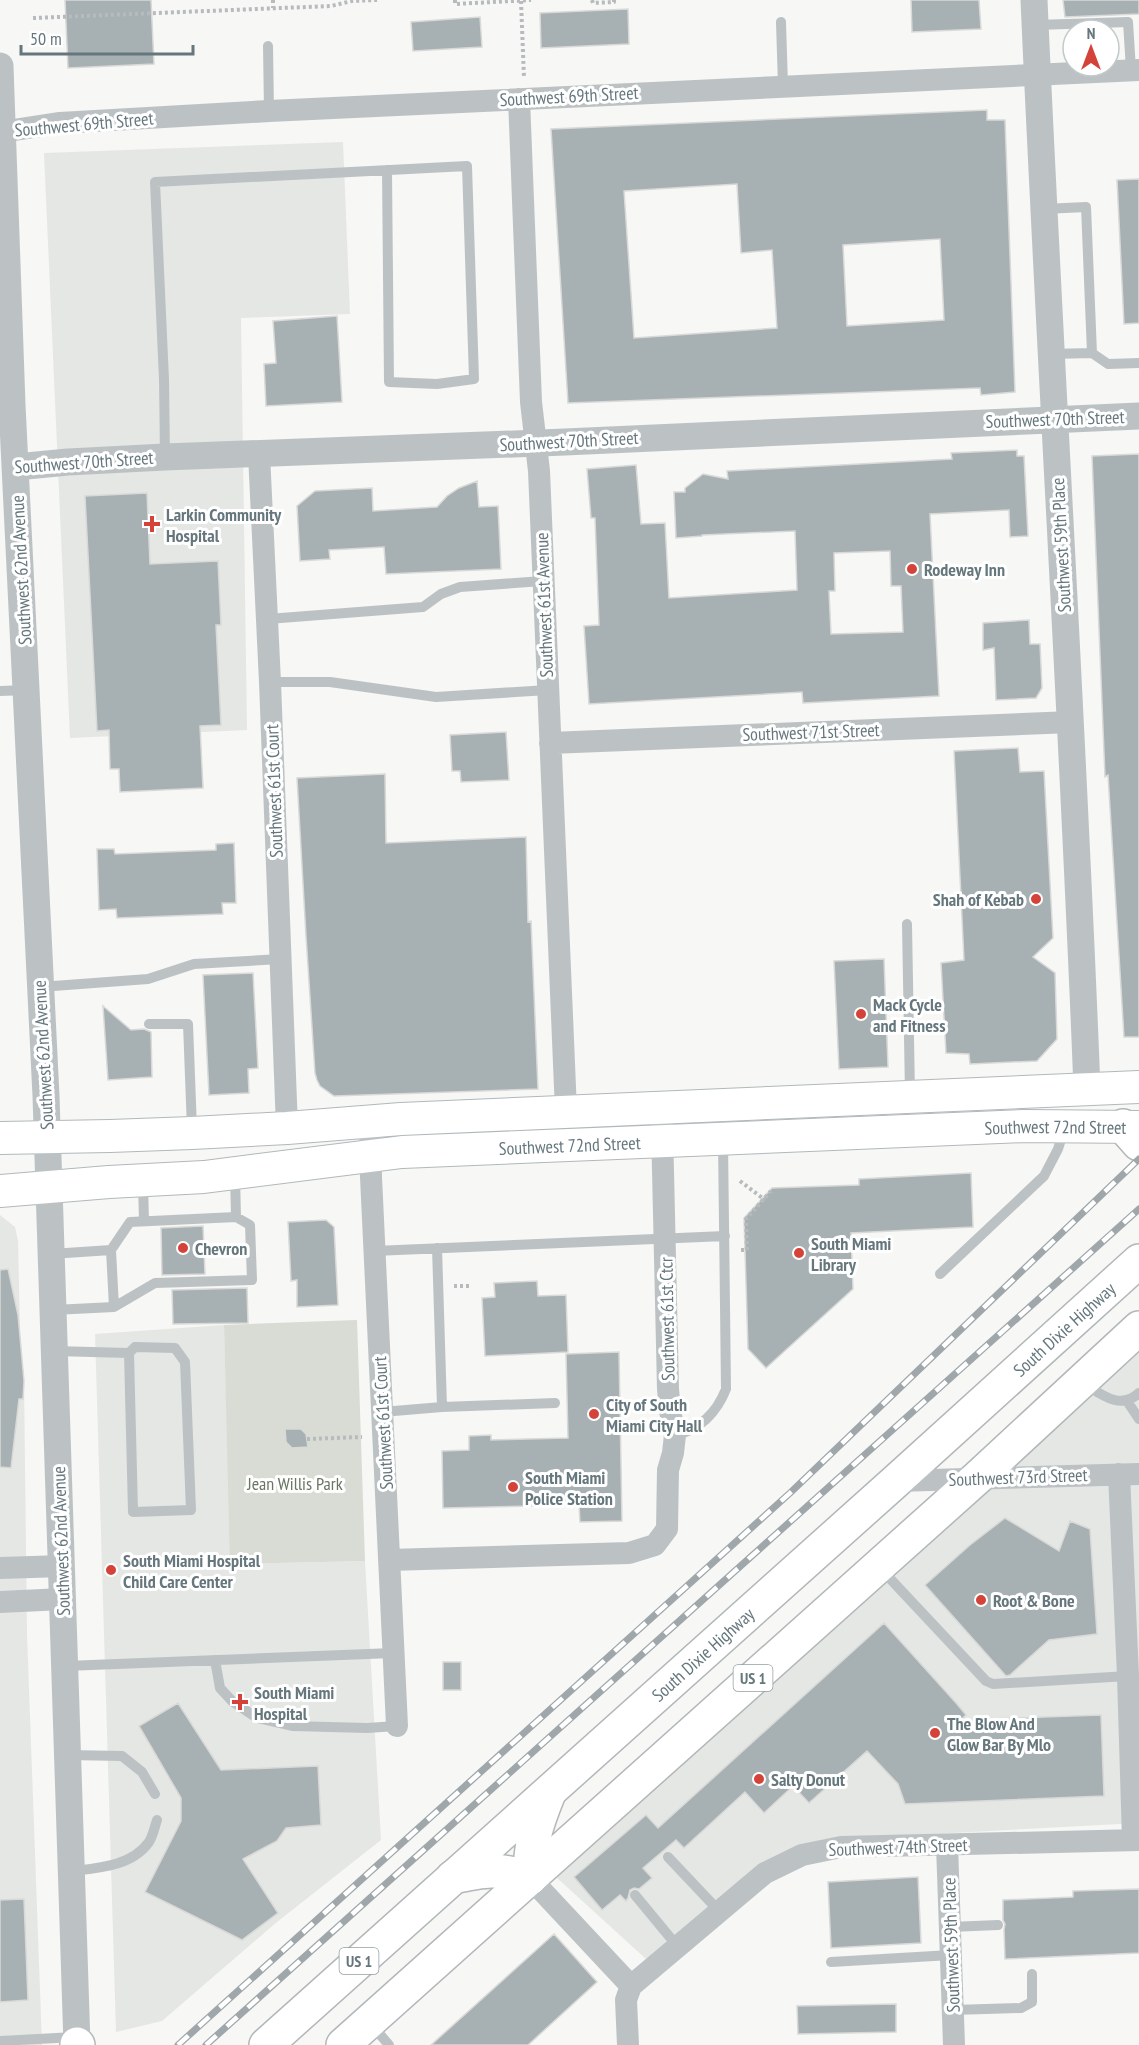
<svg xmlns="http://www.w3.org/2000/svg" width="1139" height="2045" font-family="'PT Sans Narrow',sans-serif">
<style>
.built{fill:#e5e7e5}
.green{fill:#d8dcd4}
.building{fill:#a7b0b3;stroke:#d9d9d7;stroke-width:1.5;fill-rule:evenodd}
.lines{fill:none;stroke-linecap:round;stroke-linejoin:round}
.secondary-casing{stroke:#b1b8bb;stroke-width:34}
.trunk-casing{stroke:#b2b7b9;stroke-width:36}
.path{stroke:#b7bbbd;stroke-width:4;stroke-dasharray:3 3;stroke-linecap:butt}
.service{stroke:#bcc2c4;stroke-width:10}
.minor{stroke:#bcc2c4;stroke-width:22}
.tertiary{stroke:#bcc2c4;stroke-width:27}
.secondary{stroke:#fff;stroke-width:32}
.trunk{stroke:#fff;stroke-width:33}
.rail-casing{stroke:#9fa7aa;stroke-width:7}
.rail{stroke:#fff;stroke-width:4.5;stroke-dasharray:14;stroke-linecap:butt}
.poi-dot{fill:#d34339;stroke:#fff;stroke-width:2}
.labels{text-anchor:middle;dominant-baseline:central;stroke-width:6;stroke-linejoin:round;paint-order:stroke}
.shield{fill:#fff;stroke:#93a0a4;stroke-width:1.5}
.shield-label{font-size:16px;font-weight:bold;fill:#65777d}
.street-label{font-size:18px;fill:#65777d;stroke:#fff}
.poi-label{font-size:18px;font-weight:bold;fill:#65777d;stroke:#fff;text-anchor:start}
.park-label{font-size:18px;fill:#697663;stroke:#fff}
</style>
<rect width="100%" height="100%" fill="#f7f7f5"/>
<!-- built -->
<path class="built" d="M 343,142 L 350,314 L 241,318 L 247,730 L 70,738 L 44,153 Z
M 0,1215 L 15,1227 L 18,1241 L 20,1330 L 24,1381 L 27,1634 L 42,2045 L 0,2045 Z
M 224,1325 L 231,1564 L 365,1561 L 381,1840 L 277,1922 L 162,2021 L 116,2032 L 95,1334 Z
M 1139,1351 L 1139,1823 L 821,1840 L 646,1959 L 556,1877 Z"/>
<!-- green -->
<path class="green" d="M 357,1320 L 365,1561 L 230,1564 L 224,1325 Z"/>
<!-- building -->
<path class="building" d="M 65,0 L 151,0 L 154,64 L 68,68 Z
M 911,0 L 979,0 L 981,29 L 912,32 Z
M 1063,0 L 1139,0 L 1139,14 L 1065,17 Z
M 628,9 L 629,44 L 541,48 L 540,13 Z
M 480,17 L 482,47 L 413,51 L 411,22 Z
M 987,110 L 987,120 L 1005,120 L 1015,392 L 981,395 L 980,388 L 568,403 L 551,129 ZM 737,184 L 741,253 L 772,250 L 777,328 L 634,338 L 624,191 ZM 940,239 L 944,320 L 847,326 L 843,245 Z
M 1139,179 L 1139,323 L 1124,324 L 1117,180 Z
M 337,316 L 342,402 L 266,406 L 264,364 L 276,363 L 273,321 Z
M 1017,450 L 1017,456 L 1024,456 L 1028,536 L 1010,537 L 1009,510 L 930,514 L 939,696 L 803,703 L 802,692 L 589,704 L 584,626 L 599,625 L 595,518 L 591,518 L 587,469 L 636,465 L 641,524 L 665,523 L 669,598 L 797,590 L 795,531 L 702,535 L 702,536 L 676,538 L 674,492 L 685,492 L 685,488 L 703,474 L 728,479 L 727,471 L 952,459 L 951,453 ZM 890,551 L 891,586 L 901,586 L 903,632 L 831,634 L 829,591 L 835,591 L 834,553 Z
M 1139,454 L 1139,1037 L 1124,1037 L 1108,775 L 1105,777 L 1092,456 Z
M 477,481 L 479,507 L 498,506 L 501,569 L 386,574 L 384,547 L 329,550 L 330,559 L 300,561 L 297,506 L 315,491 L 372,488 L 373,511 L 437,507 L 447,496 L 459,488 Z
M 147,493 L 150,564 L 218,561 L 221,625 L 216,625 L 221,725 L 200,726 L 203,788 L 120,792 L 119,769 L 110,769 L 109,730 L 97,731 L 85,496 Z
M 1029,620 L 1030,644 L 1040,644 L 1042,688 L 1036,698 L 996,700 L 994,648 L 983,650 L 983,623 Z
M 506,732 L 509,780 L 461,782 L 460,771 L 452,771 L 450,735 Z
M 1018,748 L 1020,772 L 1044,771 L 1053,938 L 1033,957 L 1055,973 L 1057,1039 L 1037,1061 L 970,1064 L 969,1054 L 946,1053 L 941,963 L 964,960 L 954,751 Z
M 385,774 L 386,843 L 526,837 L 528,922 L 531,921 L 538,1089 L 334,1096 L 320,1086 L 317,1080 L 315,1073 L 306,936 L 297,778 Z
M 234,843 L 236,903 L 222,903 L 223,914 L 117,918 L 116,909 L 99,910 L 97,849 L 114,849 L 115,854 L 216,850 L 216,844 Z
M 884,959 L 888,1067 L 839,1069 L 834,961 Z
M 253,973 L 258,1068 L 248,1069 L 249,1093 L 209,1095 L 203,975 Z
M 103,1006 L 131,1030 L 144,1029 L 151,1032 L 152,1077 L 108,1080 Z
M 971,1173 L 973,1227 L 851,1233 L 853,1289 L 766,1368 L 748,1349 L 744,1218 L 772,1188 L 859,1185 L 859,1179 Z
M 326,1220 L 334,1227 L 338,1305 L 297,1307 L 297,1280 L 291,1281 L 288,1222 Z
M 203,1226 L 205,1274 L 162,1275 L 161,1228 Z
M 8,1269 L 18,1315 L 24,1381 L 23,1399 L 19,1399 L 11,1468 L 0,1467 L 0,1270 Z
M 537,1281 L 538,1296 L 566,1295 L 568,1352 L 485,1356 L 482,1298 L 495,1297 L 494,1283 Z
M 247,1288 L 248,1323 L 173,1324 L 172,1290 Z
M 619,1352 L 622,1521 L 580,1522 L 579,1505 L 443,1508 L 442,1451 L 469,1450 L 469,1436 L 491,1435 L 491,1440 L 568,1438 L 566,1354 Z
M 285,1429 L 301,1429 L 306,1434 L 308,1447 L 292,1448 L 286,1442 Z
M 1005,1518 L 1059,1551 L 1070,1521 L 1090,1529 L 1097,1634 L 1049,1640 L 1010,1675 L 1006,1676 L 925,1585 L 970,1545 Z
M 884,1623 L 957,1704 L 966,1715 L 961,1720 L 1101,1715 L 1104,1796 L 905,1804 L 898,1784 L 867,1751 L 809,1803 L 793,1786 L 764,1813 L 745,1792 L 684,1848 L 676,1840 L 643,1868 L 652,1878 L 639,1889 L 634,1888 L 630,1890 L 628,1898 L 626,1901 L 620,1895 L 602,1910 L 574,1877 L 646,1815 L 658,1828 Z
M 443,1662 L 461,1662 L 461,1690 L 443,1690 Z
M 178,1703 L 221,1770 L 318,1766 L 321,1825 L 286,1828 L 277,1841 L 243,1859 L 278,1913 L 242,1940 L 145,1892 L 181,1821 L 181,1798 L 139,1726 Z
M 918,1877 L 921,1943 L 831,1948 L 828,1882 Z
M 1139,1889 L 1139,1953 L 1005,1959 L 1004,1930 L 1005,1924 L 1003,1920 L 1003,1900 L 1073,1897 L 1073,1891 Z
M 24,1899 L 28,2000 L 0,2002 L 0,1900 Z
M 554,1934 L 597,1982 L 528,2045 L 431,2045 Z
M 896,2004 L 896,2032 L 798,2034 L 797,2006 Z"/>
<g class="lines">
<!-- secondary casing -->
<g class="secondary-casing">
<g id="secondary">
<path d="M 0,1138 L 110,1136 L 192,1133 L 287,1128 L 401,1119 L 1139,1087"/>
<path id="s1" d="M 0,1191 L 109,1182 L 204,1177 L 402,1152 L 1025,1126 L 1139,1127"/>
</g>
</g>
<!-- trunk casing -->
<g class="trunk-casing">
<g id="trunk">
<path d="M 1123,1126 L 1139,1144"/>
<path d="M 453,1877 C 486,1870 497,1868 530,1878"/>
<path d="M 530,1878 C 530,1844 536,1825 549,1793"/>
<path d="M 77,2044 L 78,2045"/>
<path id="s2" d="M 266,2045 L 896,1481 L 1139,1261"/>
<path d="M 343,2045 L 977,1478 L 1139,1328"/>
</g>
</g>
<!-- path -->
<path class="path" d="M 273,0 L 273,8
M 455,0 L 455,4 L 531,0
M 592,0 L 593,3 L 614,2 L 614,0
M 521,1 L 524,78
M 33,18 L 331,6 L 352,1 L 377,0
M 740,1181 L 765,1200
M 741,1250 L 747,1250 L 746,1219 L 771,1191
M 454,1286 L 471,1286
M 307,1439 L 362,1437"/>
<!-- service -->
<path class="service" d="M 781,22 L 783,86
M 1036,25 L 1128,22 L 1131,70
M 268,46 L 269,111
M 1044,209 L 1086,207 L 1092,353 L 1108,364 L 1139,363
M 1051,354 L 1092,353
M 165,457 L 164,379 L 155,182 L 467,166 L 474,379 L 437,384 L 389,382 L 387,170
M 268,619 L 423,607 L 441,594 L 460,587 L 543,581
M 270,682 L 330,682 L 436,697 L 548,690
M 0,691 L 27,690
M 907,924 L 910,1094
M 40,987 L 148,979 L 194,964 L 281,959
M 149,1024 L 188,1024 L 192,1129
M 235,1175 L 236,1217
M 143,1183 L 144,1221
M 437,1248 L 442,1407 L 555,1403
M 111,1250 L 114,1307
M 374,1251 L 725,1236
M 51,1254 L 111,1250 L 130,1222 L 236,1217 L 250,1225 L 252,1280 L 155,1283 L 114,1307 L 53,1310
M 940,1274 L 1044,1176 L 1058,1149 L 1064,1130
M 54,1351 L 129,1353 L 133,1512 L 191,1510 L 185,1362 L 175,1348 L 135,1347 L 129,1353
M 1083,1383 C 1101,1394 1120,1411 1139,1393
M 1127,1401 L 1139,1419
M 382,1412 L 442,1407
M 675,1435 C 700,1430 717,1412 726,1389 L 723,1141
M 881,1569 L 986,1681 L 993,1684 L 1128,1676
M 215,1660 L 220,1688 L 232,1701 L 257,1718 L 292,1726 L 367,1728 L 397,1726
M 66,1666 L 393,1653
M 68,1755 L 122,1756 L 142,1772 L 155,1794
M 668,1857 L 719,1911
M 73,1871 C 99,1868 132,1866 149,1842 C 153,1836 155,1826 157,1820
M 635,1895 L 678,1947
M 950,1927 L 998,1925
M 831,1962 L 951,1955
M 953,2010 L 1021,2008 L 1032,2002 L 1032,1974
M 371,2024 L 389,2045
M 0,2041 L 75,2037"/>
<!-- minor -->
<path class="minor" d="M 519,99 L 531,402 L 539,471 L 566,1111
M 0,132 L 60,123 L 269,111 L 1139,70
M 259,454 L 270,682 L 287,1128
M 550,743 L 1071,722
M 370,1120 L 371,1177 L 397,1726
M 1119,1474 L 1128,1676 L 1133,1840
M 896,1481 L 1139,1474
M 389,1560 L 629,1553 L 655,1545 L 667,1529 L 668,1470 L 673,1453 L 675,1435 L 670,1411 L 668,1389 L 662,1127
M 0,1568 L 63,1566
M 0,1602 L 63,1599
M 947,1845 L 954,2045
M 530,1878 L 631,1986 L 626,2000 L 628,2045
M 631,1986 L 765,1873 L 802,1855 L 841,1847 L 1139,1840"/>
<!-- tertiary -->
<path class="tertiary" d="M 1034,0 C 1050,363 1073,726 1087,1089
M 0,66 L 12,405 L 46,1096 L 77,2045
M 16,467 L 68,462 L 165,457 L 565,442 L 1139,416"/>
<!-- secondary -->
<use href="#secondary" class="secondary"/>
<!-- trunk -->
<use href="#trunk" class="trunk"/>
<!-- rail casing -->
<g class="rail-casing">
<path id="rail" d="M 178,2045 L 790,1493 L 1139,1159
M 206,2045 L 1139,1209"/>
</g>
<!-- rail -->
<use href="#rail" class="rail"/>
</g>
<!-- markers -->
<g class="poi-dot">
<path d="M149 515h6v6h6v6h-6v6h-6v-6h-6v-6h6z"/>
<circle cx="912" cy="569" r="6"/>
<circle cx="1036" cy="899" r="6"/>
<circle cx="861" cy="1014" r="6"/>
<circle cx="183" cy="1248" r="6"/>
<circle cx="799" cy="1253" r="6"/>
<circle cx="594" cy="1414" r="6"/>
<circle cx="513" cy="1487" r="6"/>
<circle cx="111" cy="1570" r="6"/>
<circle cx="981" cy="1600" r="6"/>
<path d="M237 1693h6v6h6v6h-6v6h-6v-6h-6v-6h6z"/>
<circle cx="935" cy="1733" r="6"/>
<circle cx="759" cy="1779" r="6"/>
</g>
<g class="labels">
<!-- shield labels -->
<g class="shield">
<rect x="733.5" y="1665" width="39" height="26" rx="4.5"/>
<rect x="339.5" y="1948" width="39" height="26" rx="4.5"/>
</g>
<g class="shield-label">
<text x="753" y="1678">US 1</text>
<text x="359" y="1961">US 1</text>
</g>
<!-- street labels -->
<g class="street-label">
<text transform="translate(569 96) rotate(-3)">Southwest 69th Street</text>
<text transform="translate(84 124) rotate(-5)">Southwest 69th Street</text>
<text transform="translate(1055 419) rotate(-2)">Southwest 70th Street</text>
<text transform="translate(569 441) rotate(-3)">Southwest 70th Street</text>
<text transform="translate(84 462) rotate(-4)">Southwest 70th Street</text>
<text transform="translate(1061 545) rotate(-93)">Southwest 59th Place</text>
<text transform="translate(21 570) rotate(-93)">Southwest 62nd Avenue</text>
<text transform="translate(544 605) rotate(-92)">Southwest 61st Avenue</text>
<text transform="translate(811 732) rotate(-2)">Southwest 71st Street</text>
<text transform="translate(274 791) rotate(-92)">Southwest 61st Court</text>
<text transform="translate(43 1055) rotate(-93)">Southwest 62nd Avenue</text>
<text stroke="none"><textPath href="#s1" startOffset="1058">Southwest 72nd Street</textPath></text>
<text stroke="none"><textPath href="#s1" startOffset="572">Southwest 72nd Street</textPath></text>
<text transform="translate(667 1319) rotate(-91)">Southwest 61st Ctcr</text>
<text stroke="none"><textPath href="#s2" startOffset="1072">South Dixie Highway</textPath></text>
<text transform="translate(383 1423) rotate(-93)">Southwest 61st Court</text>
<text transform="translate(1018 1477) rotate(-2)">Southwest 73rd Street</text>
<text transform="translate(61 1541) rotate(-92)">Southwest 62nd Avenue</text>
<text stroke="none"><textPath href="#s2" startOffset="586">South Dixie Highway</textPath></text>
<text transform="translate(898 1847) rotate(-2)">Southwest 74th Street</text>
<text transform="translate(951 1945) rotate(-92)">Southwest 59th Place</text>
</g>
<!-- poi labels -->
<g class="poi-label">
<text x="166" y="514">Larkin Community<tspan x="166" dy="21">Hospital</tspan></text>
<text x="924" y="569">Rodeway Inn</text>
<text x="1024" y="899" text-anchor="end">Shah of Kebab</text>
<text x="873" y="1004">Mack Cycle<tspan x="873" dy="21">and Fitness</tspan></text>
<text x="811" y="1243">South Miami<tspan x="811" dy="21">Library</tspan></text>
<text x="195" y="1248">Chevron</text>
<text x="606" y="1404">City of South<tspan x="606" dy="21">Miami City Hall</tspan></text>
<text x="525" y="1477">South Miami<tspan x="525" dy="21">Police Station</tspan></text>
<text x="123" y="1560">South Miami Hospital<tspan x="123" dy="21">Child Care Center</tspan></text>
<text x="993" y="1600">Root &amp; Bone</text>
<text x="254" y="1692">South Miami<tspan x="254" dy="21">Hospital</tspan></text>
<text x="947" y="1723">The Blow And<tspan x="947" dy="21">Glow Bar By Mlo</tspan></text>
<text x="771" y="1779">Salty Donut</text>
</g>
<!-- park labels -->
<g class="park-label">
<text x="295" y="1483">Jean Willis Park</text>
</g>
</g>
<!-- north arrow -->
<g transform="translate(1091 48)"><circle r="28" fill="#ffffff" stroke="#c1c9cb" stroke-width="1.5"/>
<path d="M0-4.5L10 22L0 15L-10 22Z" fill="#d34339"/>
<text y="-9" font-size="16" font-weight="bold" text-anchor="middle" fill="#65777d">N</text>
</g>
<!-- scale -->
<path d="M21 45v9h172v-9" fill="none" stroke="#65777d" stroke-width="3"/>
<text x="30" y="45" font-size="18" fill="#65777d" stroke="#ffffff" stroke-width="4.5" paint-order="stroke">50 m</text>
</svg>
